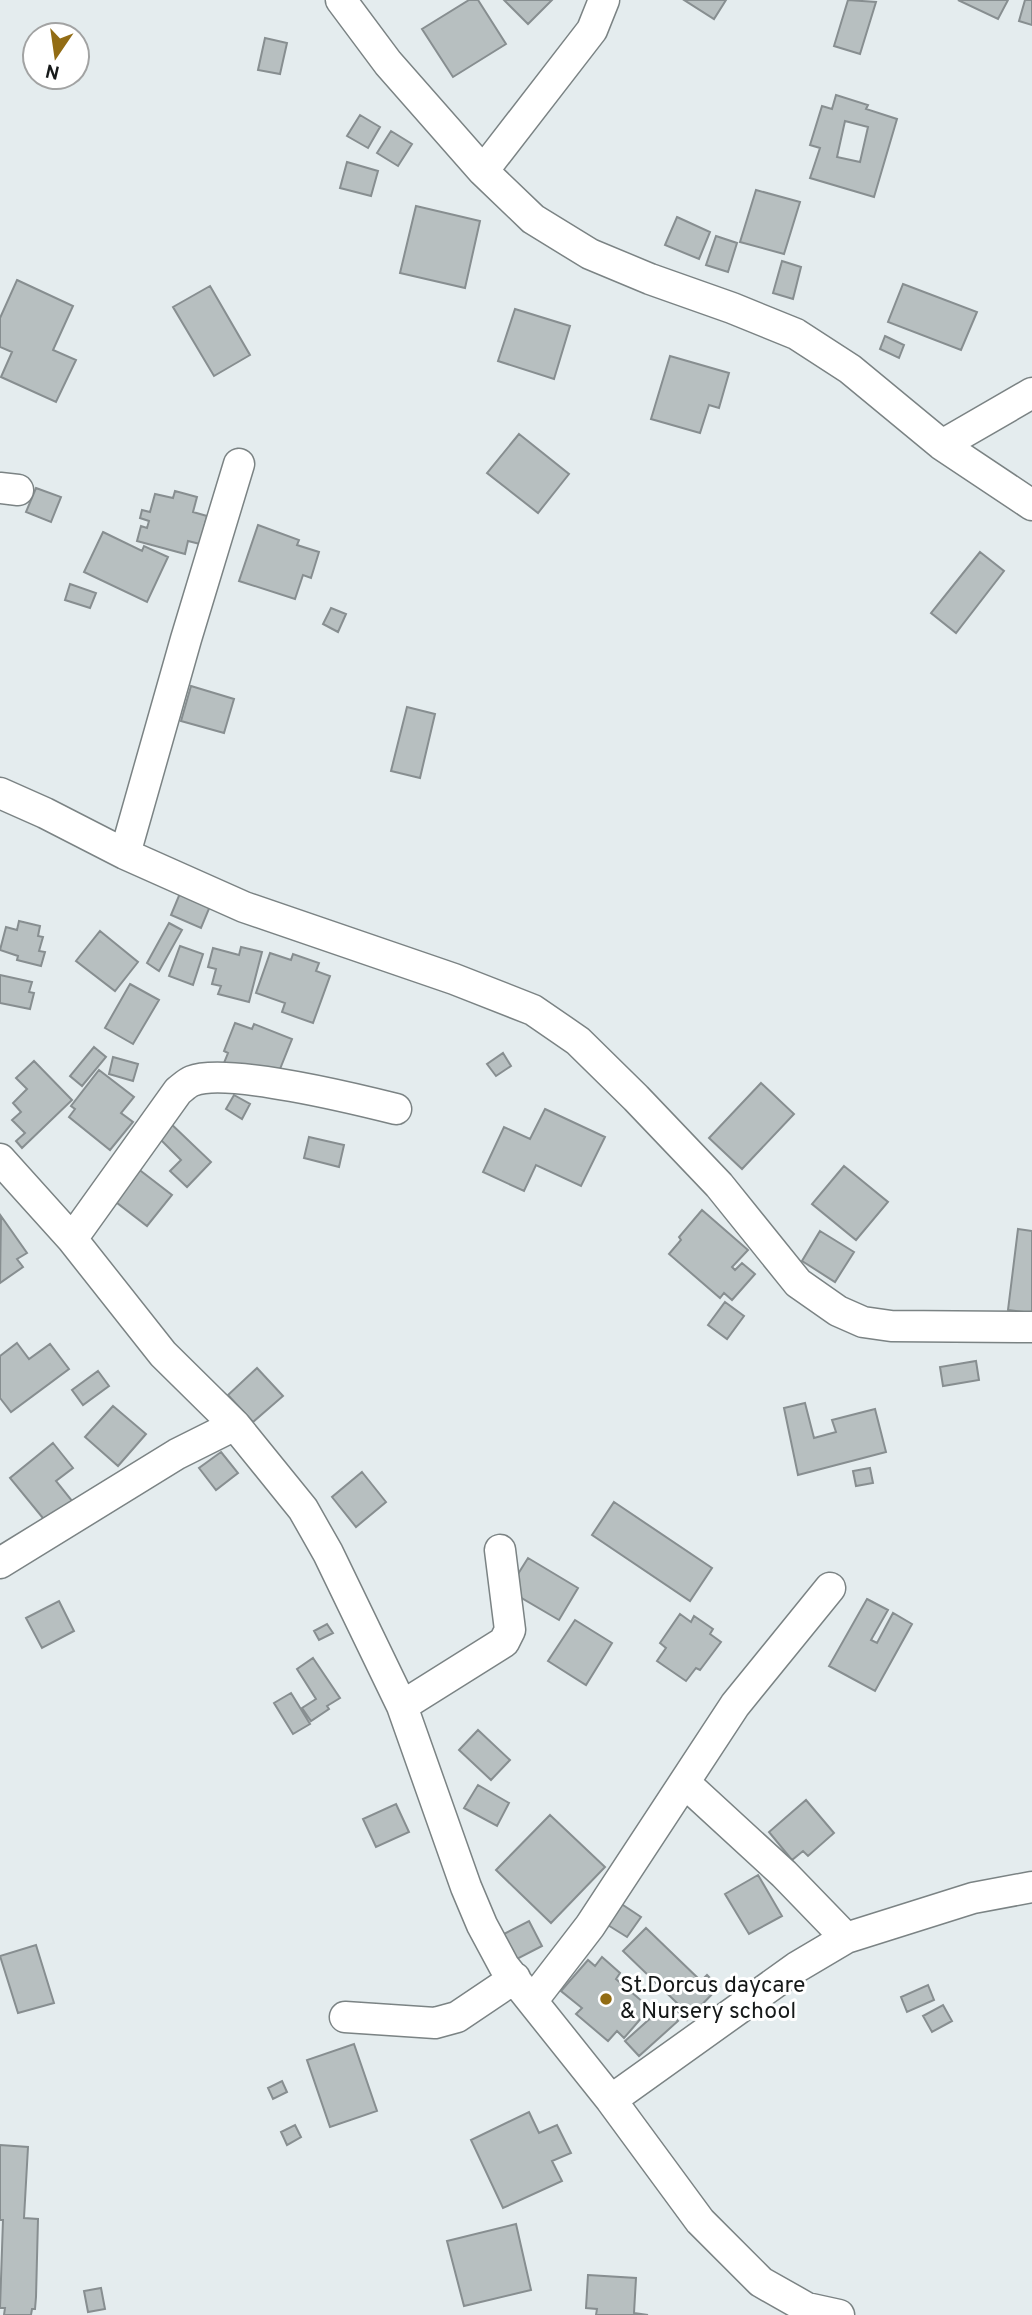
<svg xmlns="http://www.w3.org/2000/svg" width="1032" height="2315" font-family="Overpass,sans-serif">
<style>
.building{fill:#b7bfc0;stroke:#878e90;stroke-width:2;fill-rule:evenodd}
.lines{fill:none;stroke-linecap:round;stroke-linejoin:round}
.minor-casing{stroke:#7b8384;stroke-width:33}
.minor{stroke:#fff;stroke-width:30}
.poi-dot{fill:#926c14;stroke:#fff;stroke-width:2.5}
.labels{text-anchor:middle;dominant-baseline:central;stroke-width:6;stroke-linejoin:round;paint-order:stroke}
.poi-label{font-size:23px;fill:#161919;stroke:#fff;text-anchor:start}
</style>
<rect width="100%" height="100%" fill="#e4ecee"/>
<!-- building -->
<path class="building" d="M 469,0 L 478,0 L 506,44 L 453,77 L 422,29 Z
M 504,0 L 552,0 L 528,24 Z
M 684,0 L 726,0 L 714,19 Z
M 848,0 L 876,2 L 860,54 L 834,46 Z
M 958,0 L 1008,0 L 998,19 Z
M 1025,0 L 1032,0 L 1032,25 L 1019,21 Z
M 265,38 L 287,43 L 280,74 L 258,70 Z
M 836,95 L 868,105 L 866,109 L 897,119 L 874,197 L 810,178 L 820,148 L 810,145 L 822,106 L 832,109 ZM 845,121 L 868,127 L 860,162 L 837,157 Z
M 360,115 L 380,127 L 368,148 L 347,136 Z
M 391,131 L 412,144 L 398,166 L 377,153 Z
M 347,162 L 378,171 L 371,196 L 340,188 Z
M 756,190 L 800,202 L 784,254 L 740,242 Z
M 416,206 L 480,221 L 465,288 L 400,273 Z
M 677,217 L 710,232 L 699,259 L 665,245 Z
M 716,236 L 737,243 L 728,272 L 706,265 Z
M 782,261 L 801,267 L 793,299 L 773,293 Z
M 17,280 L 73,306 L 53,350 L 76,360 L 56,402 L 1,377 L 12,352 L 0,347 L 0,318 Z
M 903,284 L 977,312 L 961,350 L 888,322 Z
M 210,286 L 250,355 L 214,376 L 173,307 Z
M 515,309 L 570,326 L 554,379 L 498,361 Z
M 885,336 L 904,345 L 899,358 L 880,349 Z
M 670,356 L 729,373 L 719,408 L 709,405 L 700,433 L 651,419 Z
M 519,434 L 569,474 L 538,513 L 487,473 Z
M 36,488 L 61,497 L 51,522 L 26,512 Z
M 175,491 L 197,497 L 193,512 L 207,516 L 200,544 L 188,541 L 185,554 L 137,541 L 141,526 L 147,528 L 149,521 L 140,518 L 142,510 L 150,512 L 155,494 L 173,498 Z
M 258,525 L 299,540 L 297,545 L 319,552 L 311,578 L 303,575 L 295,599 L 239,581 Z
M 103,532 L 142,551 L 144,546 L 168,557 L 147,602 L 84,572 Z
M 980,552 L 1004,571 L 956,633 L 931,613 Z
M 70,584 L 96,593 L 90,608 L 65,600 Z
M 331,608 L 346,614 L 338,632 L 323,624 Z
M 191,686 L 234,699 L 224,733 L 181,721 Z
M 407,707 L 435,714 L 420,778 L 391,771 Z
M 183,886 L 213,899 L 201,928 L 171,915 Z
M 19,921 L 40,926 L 38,936 L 43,937 L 39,951 L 45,952 L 41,966 L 17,960 L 18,956 L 0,950 L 6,927 L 17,930 Z
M 169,923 L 182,930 L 159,971 L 147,963 Z
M 100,931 L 138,962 L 115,991 L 76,961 Z
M 180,946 L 203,954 L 193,985 L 169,976 Z
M 241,947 L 262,952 L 249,1002 L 218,994 L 221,986 L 212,984 L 216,969 L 208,967 L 213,948 L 239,955 Z
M 270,953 L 291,960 L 293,954 L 319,963 L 316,971 L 330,976 L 313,1023 L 282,1012 L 285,1003 L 256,993 Z
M 0,975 L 32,982 L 29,992 L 34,993 L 30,1009 L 0,1003 Z
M 130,984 L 159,1000 L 133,1044 L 105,1028 Z
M 235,1023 L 252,1029 L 254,1024 L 292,1039 L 278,1074 L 222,1068 L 228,1053 L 224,1051 Z
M 94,1047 L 106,1057 L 82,1086 L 70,1076 Z
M 503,1053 L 511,1066 L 496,1076 L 487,1064 Z
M 113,1057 L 138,1064 L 133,1081 L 109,1074 Z
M 34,1061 L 72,1100 L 22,1148 L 16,1141 L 25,1133 L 12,1120 L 21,1112 L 13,1103 L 27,1089 L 16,1078 Z
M 99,1070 L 134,1097 L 121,1113 L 133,1122 L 110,1150 L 69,1117 L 75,1109 L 71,1106 Z
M 761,1083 L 794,1114 L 742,1169 L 709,1138 Z
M 234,1095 L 250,1104 L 242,1119 L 226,1109 Z
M 545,1109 L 605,1137 L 581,1186 L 536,1165 L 524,1191 L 483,1172 L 504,1127 L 530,1139 Z
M 167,1120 L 211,1162 L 187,1187 L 170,1171 L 181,1160 L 154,1133 Z
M 309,1137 L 344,1145 L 339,1167 L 304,1158 Z
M 844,1166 L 888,1202 L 856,1240 L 812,1204 Z
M 137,1168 L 172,1195 L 147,1226 L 112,1199 Z
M 702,1210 L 748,1250 L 732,1267 L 735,1270 L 742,1263 L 755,1274 L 732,1300 L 724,1293 L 720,1298 L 669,1254 L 681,1240 L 679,1237 Z
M 1,1216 L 27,1253 L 17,1259 L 23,1267 L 0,1283 Z
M 1018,1229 L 1032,1231 L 1032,1313 L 1008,1310 Z
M 820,1231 L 854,1252 L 835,1282 L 802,1261 Z
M 725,1302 L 744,1316 L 727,1339 L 708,1325 Z
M 17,1343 L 29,1359 L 50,1344 L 69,1369 L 11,1412 L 0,1398 L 0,1356 Z
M 976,1361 L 979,1380 L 943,1386 L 940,1367 Z
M 257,1368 L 283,1396 L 253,1422 L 228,1395 Z
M 98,1371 L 109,1386 L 83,1405 L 72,1390 Z
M 805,1403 L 814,1438 L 836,1432 L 832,1420 L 875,1409 L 886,1452 L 798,1475 L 784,1408 Z
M 113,1406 L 146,1434 L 118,1466 L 85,1437 Z
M 53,1443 L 73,1468 L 56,1481 L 73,1502 L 47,1523 L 10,1478 Z
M 221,1452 L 238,1473 L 216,1490 L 199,1468 Z
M 870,1468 L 873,1483 L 856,1486 L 853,1471 Z
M 362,1472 L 386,1502 L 356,1527 L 332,1497 Z
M 614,1502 L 712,1568 L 690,1601 L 592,1535 Z
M 528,1558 L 578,1588 L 559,1620 L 508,1590 Z
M 867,1599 L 888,1610 L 871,1640 L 877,1643 L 893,1613 L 912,1624 L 875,1691 L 829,1666 Z
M 59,1601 L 74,1631 L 42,1648 L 26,1618 Z
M 680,1614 L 691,1622 L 694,1616 L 713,1629 L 710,1634 L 721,1642 L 700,1670 L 696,1668 L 686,1681 L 657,1661 L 666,1648 L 660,1643 Z
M 575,1620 L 612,1643 L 586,1685 L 548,1661 Z
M 327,1624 L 333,1633 L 319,1640 L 314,1631 Z
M 313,1658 L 340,1698 L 327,1706 L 329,1709 L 311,1721 L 302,1708 L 316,1699 L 297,1669 Z
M 291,1693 L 310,1724 L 293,1734 L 274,1703 Z
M 478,1730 L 510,1760 L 491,1780 L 459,1750 Z
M 478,1785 L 509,1803 L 497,1826 L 464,1808 Z
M 806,1800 L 834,1833 L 808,1856 L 803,1851 L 792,1860 L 769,1832 Z
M 396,1804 L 409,1832 L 376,1847 L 363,1819 Z
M 550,1815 L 605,1867 L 551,1923 L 496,1870 Z
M 758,1875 L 782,1916 L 749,1934 L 725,1894 Z
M 617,1901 L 641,1917 L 627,1937 L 603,1922 Z
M 529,1921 L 542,1946 L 515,1960 L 502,1935 Z
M 646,1928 L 701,1981 L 707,1975 L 719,1987 L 687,2020 L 673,2007 L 677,2003 L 623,1951 Z
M 36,1945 L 54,2003 L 18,2013 L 0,1956 Z
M 602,1957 L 620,1973 L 616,1979 L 650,2008 L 624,2038 L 617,2031 L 608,2041 L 576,2014 L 582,2008 L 561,1991 L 588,1960 L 595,1966 Z
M 928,1985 L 934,2000 L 907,2012 L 901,1997 Z
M 943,2005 L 952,2021 L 932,2032 L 923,2016 Z
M 664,2006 L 678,2021 L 639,2056 L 625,2041 Z
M 354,2044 L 377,2111 L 330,2127 L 307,2060 Z
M 282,2081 L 287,2092 L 273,2099 L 268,2088 Z
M 529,2112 L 539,2133 L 557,2125 L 571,2153 L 552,2161 L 562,2181 L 503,2208 L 471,2140 Z
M 295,2125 L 301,2137 L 287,2145 L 281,2132 Z
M 0,2145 L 28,2147 L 24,2218 L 38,2219 L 36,2297 L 35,2309 L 32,2309 L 31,2315 L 4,2315 L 5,2308 L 0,2308 L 3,2220 L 0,2220 Z
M 516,2224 L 531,2290 L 464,2306 L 447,2241 Z
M 588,2275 L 636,2278 L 634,2313 L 648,2315 L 596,2315 L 597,2309 L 586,2308 Z
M 101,2288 L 105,2309 L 88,2312 L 84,2291 Z"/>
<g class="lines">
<!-- minor casing -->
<g class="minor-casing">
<path id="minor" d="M 341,0 L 388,63 L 483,171 L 533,219 L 590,254 L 650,279 L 732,308 L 796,334 L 850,369 L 942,445 L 1032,505
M 483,171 L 592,30 L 604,0
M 942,445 L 1032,393
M 0,488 L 18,490
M 0,793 L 45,813 L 125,854 L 244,907 L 454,979 L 533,1010 L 578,1041 L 636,1098 L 719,1185 L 798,1283 L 838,1311 L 863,1322 L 891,1326 L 1032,1327
M 125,854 L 186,639 L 239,464
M 0,1159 L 72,1239 L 163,1354 L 235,1425 L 303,1509 L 328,1553 L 402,1706 L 466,1887 L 482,1925 L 504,1966 L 611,2100 L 700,2221 L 761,2282 L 807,2308 L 839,2315
M 72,1239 L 178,1091 C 182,1088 187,1083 192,1081 C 226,1067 356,1099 396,1109
M 0,1563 L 177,1454 L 235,1425
M 402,1706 L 504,1642 L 510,1630 L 500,1550
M 685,1783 L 784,1874 L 846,1938
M 533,2000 L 590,1926 L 735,1705 L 830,1588
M 345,2017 L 435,2023 L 457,2017 L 515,1978
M 611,2100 L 797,1967 L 846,1938 L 973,1898 L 1032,1887"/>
</g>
<!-- minor -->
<use href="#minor" class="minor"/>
</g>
<!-- markers -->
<circle class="poi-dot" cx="606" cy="1999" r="7"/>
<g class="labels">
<!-- poi labels -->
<g class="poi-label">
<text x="620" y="1986">St.Dorcus daycare<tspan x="620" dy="26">&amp; Nursery school</tspan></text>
</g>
</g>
<!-- north arrow -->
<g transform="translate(56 56) rotate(193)"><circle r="33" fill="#ffffff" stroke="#a2a3a3" stroke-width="2"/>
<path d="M0-5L12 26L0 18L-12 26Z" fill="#926c14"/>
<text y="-10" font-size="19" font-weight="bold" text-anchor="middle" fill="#161919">N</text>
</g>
</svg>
